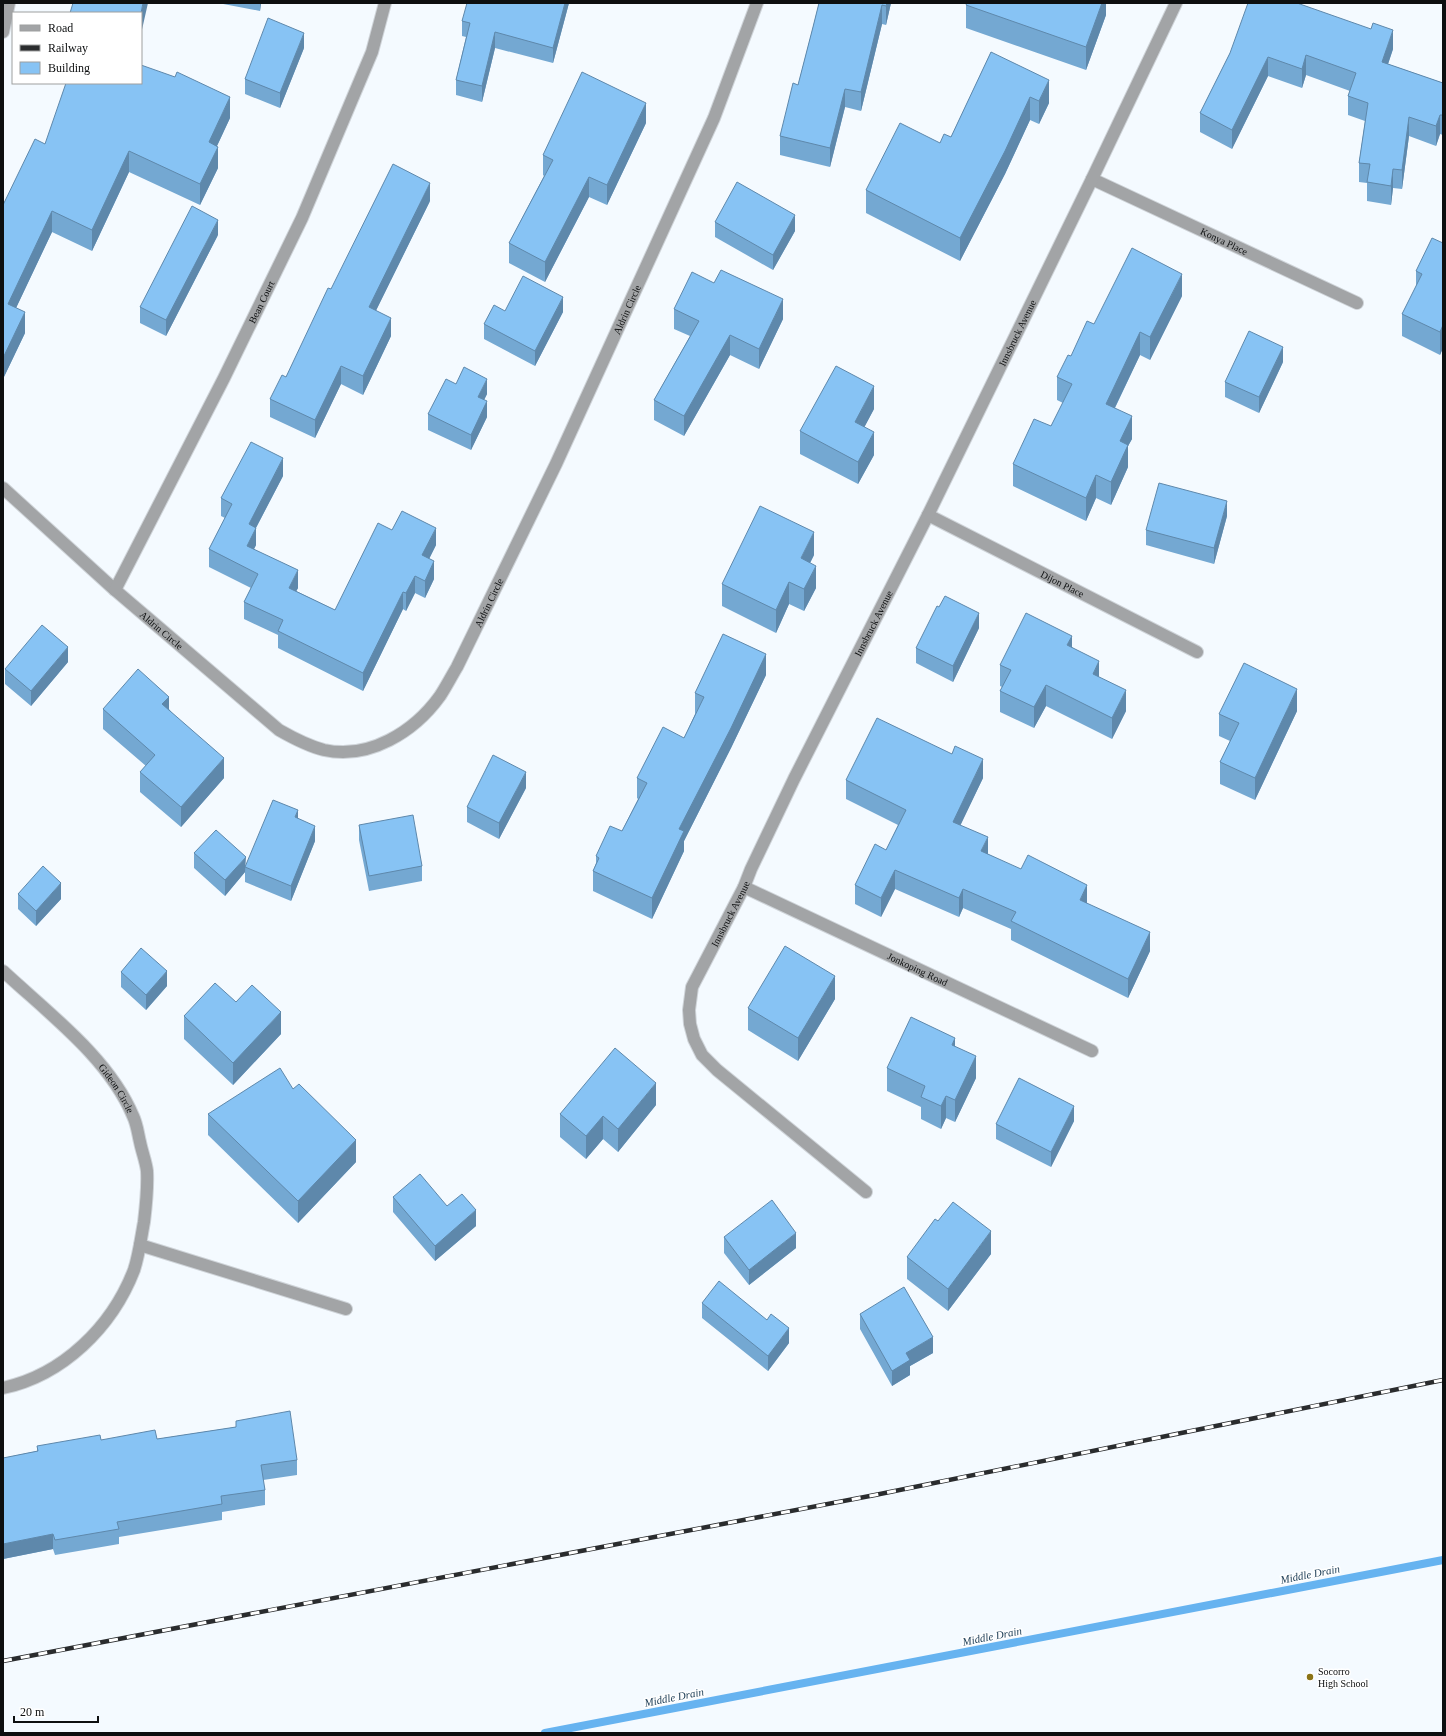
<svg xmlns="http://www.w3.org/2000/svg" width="1446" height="1736" font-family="'Times New Roman',serif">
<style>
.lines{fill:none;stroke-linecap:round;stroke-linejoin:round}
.stream{stroke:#66b3f0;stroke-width:8}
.street-casing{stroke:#cfd4d9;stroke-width:14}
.street{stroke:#a2a4a6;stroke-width:12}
.rail-casing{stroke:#2a2c2e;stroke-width:4.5}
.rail{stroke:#fff;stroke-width:3;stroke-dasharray:9;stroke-linecap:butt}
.wall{fill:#74a8d2}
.shaded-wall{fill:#5e88ab}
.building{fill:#87c3f4;stroke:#5e88ab}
.poi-dot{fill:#8a7316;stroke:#fff;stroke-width:1.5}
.labels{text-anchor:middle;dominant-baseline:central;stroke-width:3;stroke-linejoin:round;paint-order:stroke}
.street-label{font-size:10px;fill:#0d0f10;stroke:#fff}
.poi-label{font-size:10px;fill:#0d0f10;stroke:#fff;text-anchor:start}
.water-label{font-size:11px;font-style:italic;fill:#173851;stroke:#fff}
</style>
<rect width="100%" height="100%" fill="#f4faff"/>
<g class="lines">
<!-- stream -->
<path class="stream" d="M 545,1733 L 1443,1560"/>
<!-- street casing -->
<g class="street-casing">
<g id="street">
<path d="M 3,32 L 9,3"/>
<path id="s1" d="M 1092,179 L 1357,303"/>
<path id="s2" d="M 3,488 L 115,590 L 279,730 C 293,738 308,746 324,750 C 369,760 414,732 440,696 C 446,687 451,677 457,667 L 556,464 L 714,118 L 757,3"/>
<path id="s3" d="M 928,515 L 1197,652"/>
<path id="s4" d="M 115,590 L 224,378 L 302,218 L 372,52 L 385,3"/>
<path id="s5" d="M 744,887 L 1092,1051"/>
<path id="s6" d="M 3,971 C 48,1013 109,1058 133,1116 C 137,1124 138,1134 140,1142 C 142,1152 146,1162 147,1171 C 148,1189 146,1205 144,1222 C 141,1238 139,1255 134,1270 C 112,1327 63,1375 3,1388"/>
<path id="s7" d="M 866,1192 L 717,1070 L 702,1055 L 694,1039 L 690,1024 L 689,1010 L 692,987 L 744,887 L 751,869 L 794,779 L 928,515 L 1092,179 L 1176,3"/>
<path d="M 140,1245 L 346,1309"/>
</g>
</g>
<!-- street -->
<use href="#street" class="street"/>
<!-- rail casing -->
<g class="rail-casing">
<path id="rail" d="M 3,1661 L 875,1495 L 1443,1380"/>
</g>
<!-- rail -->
<use href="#rail" class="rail"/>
</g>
<!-- wall -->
<path class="wall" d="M 218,3 L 261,3 L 260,11 Z
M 569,3 L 553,63 L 495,48 L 482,102 L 456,95 L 456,80 L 466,37 L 462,36 L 462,21 Z
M 819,3 L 891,3 L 886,25 L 882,24 L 861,111 L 845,107 L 830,167 L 780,155 L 780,136 L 798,85 L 813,27 Z
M 1106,3 L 1106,15 L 1086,70 L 966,28 L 966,5 Z
M 304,48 L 280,108 L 245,94 L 245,79 Z
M 1393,49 L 1388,64 L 1443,83 L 1443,135 L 1440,134 L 1436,146 L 1409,136 L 1402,189 L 1393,188 L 1391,205 L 1367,201 L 1367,183 L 1359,182 L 1359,163 L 1365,121 L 1348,115 L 1348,96 L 1350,91 L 1306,75 L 1302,88 L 1268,76 L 1232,149 L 1200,132 L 1200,113 L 1230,53 Z
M 991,52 L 1049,103 L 1039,124 L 1030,120 L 1005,174 L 960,261 L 866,213 L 866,190 L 940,143 L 951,137 Z
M 230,118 L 217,146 L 218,168 L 200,205 L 129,172 L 92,251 L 52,232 L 16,308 L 25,333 L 3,379 L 3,205 L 45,144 Z
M 646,123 L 607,205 L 589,197 L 545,282 L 509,263 L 509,243 L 544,176 L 543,175 L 543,155 Z
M 430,201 L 376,310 L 391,336 L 363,395 L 341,384 L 315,438 L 270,417 L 270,399 L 286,377 L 331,289 Z
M 715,222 L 795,231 L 773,270 L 715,237 Z
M 218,235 L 166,336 L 140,323 L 140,307 Z
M 1443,243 L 1443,348 L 1440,355 L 1402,336 L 1402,314 L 1416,287 L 1416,271 Z
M 1182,296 L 1150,360 L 1140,355 L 1115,408 L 1132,439 L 1128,446 L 1128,467 L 1111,505 L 1096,498 L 1086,521 L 1013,486 L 1013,464 L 1051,426 L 1063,403 L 1057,400 L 1057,377 L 1094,324 Z
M 674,309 L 783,319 L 759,369 L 730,355 L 684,436 L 654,420 L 654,400 L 690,336 L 674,329 Z
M 505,311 L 563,312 L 535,366 L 484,339 L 484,324 Z
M 1283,362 L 1259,413 L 1225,397 L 1225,382 Z
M 456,384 L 487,394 L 484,400 L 487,417 L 471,450 L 428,430 L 428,414 Z
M 874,409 L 864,427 L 874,455 L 858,484 L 800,454 L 800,431 Z
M 283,476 L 256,528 L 256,545 L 254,549 L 298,588 L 296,591 L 335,610 L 392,530 L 436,545 L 429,559 L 434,579 L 425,598 L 415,593 L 406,611 L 403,609 L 363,691 L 278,648 L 278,635 L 244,619 L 244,602 L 251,588 L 209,567 L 209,549 L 225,518 L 221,516 L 221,498 Z
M 1227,516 L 1214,564 L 1146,545 L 1146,530 Z
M 814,555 L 810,563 L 816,588 L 804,611 L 789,604 L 776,633 L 722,606 L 722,584 Z
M 979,628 L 953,682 L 916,663 L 916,648 Z
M 1072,647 L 1099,677 L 1126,711 L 1112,739 L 1046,706 L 1034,728 L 1000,712 L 1000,691 L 1002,687 L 1000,686 L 1000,665 Z
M 68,662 L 31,706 L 5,684 L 5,669 Z
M 766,675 L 731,748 L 684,841 L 684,851 L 652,919 L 593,891 L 593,871 L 596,863 L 596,856 L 622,831 L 638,799 L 637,798 L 637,778 L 684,738 L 695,714 L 695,693 Z
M 103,709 L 169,709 L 224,778 L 181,827 L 140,792 L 140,772 L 146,766 L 103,729 Z
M 1297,711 L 1255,800 L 1220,784 L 1220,762 L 1230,741 L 1219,736 L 1219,714 Z
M 983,778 L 960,825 L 988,854 L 1087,904 L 1150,951 L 1128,998 L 1011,940 L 1011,929 L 963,908 L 959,917 L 895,889 L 881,917 L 855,904 L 855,885 L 886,850 L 898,825 L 846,799 L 846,780 Z
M 526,788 L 499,839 L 467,822 L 467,807 Z
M 298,819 L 315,841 L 291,901 L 245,882 L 245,872 L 225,896 L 194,868 L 194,853 L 246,866 Z
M 359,825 L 422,866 L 422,881 L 369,891 L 359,840 Z
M 18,894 L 61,899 L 36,926 L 18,909 Z
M 121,972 L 167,986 L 146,1010 L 121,987 Z
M 835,999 L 798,1061 L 748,1030 L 748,1008 Z
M 236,1002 L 281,1034 L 233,1085 L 184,1039 L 184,1016 Z
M 955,1046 L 976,1078 L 955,1122 L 946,1118 L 941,1129 L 921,1119 L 921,1107 L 887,1091 L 887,1068 Z
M 293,1089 L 356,1162 L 298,1223 L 208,1135 L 208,1114 Z
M 656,1105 L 618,1152 L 603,1139 L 586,1159 L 560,1137 L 560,1114 Z
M 1074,1121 L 1051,1167 L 996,1139 L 996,1124 Z
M 393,1197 L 447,1206 L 476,1226 L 435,1261 L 393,1212 Z
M 724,1237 L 796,1248 L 749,1285 L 724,1253 Z
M 991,1254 L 948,1311 L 907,1279 L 907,1257 Z
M 702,1303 L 789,1343 L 768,1371 L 702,1318 Z
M 860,1314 L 933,1353 L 910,1366 L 910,1375 L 892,1386 L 860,1329 Z
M 236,1421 L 297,1460 L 297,1475 L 263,1480 L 265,1490 L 265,1505 L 222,1512 L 222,1520 L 119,1537 L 119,1544 L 55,1555 L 53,1549 L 3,1559 L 3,1458 L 37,1451 L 37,1446 L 101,1440 L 157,1439 L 236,1427 Z"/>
<!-- shaded-wall -->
<path class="shaded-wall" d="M 143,3 L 148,3 L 141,34 L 141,13 Z
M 260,3 L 261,3 L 260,11 Z
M 565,3 L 569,3 L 553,63 L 553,48 Z
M 887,3 L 891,3 L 886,25 L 886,6 Z
M 1102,3 L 1106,3 L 1106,15 L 1086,70 L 1086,47 Z
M 882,5 L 882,24 L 861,111 L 861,92 Z
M 1393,30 L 1393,49 L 1382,82 L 1382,62 Z
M 495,32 L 495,48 L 482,102 L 482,86 Z
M 304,33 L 304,48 L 280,108 L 280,93 Z
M 1306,55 L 1306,75 L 1302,88 L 1302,69 Z
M 1268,57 L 1268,76 L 1232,149 L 1232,130 Z
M 1049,80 L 1049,103 L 1039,124 L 1039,101 Z
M 845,89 L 845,107 L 830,167 L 830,148 Z
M 230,97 L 230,118 L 209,163 L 209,142 Z
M 1030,97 L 1030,120 L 1005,174 L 960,261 L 960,238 Z
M 646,103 L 646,123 L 607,205 L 607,185 Z
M 1440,115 L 1440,134 L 1436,146 L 1436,126 Z
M 1409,117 L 1409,136 L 1402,189 L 1402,170 Z
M 218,147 L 218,168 L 200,205 L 200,184 Z
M 129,151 L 129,172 L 92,251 L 92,230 Z
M 1393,169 L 1393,188 L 1391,205 L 1391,186 Z
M 589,177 L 589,197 L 545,282 L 545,262 Z
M 430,183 L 430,201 L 369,325 L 369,307 Z
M 52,211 L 52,232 L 8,325 L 8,304 Z
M 795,215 L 795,231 L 773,270 L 773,255 Z
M 218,220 L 218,235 L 166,336 L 166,320 Z
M 1182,274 L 1182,296 L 1150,360 L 1150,337 Z
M 563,297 L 563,312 L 535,366 L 535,351 Z
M 783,299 L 783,319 L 759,369 L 759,349 Z
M 25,312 L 25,333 L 3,379 L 3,358 Z
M 391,318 L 391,336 L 363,395 L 363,376 Z
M 1443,325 L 1443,348 L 1440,355 L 1440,332 Z
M 1140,332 L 1140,355 L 1106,426 L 1106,404 Z
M 730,335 L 730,355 L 684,436 L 684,416 Z
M 1283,347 L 1283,362 L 1259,413 L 1259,397 Z
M 341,366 L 341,384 L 315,438 L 315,420 Z
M 487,379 L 487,394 L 478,412 L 478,397 Z
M 874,386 L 874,409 L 855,445 L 855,422 Z
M 487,401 L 487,417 L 471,450 L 471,435 Z
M 1132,416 L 1132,439 L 1128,446 L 1128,467 L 1111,505 L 1111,482 L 1120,441 Z
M 874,432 L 874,455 L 858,484 L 858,462 Z
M 283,458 L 283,476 L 249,541 L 249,524 Z
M 1096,475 L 1096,498 L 1086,521 L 1086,498 Z
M 1227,501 L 1227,516 L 1214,564 L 1214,548 Z
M 256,528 L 256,545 L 247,563 L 247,546 Z
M 436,528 L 436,545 L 422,573 L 422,555 Z
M 814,532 L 814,555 L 801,581 L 801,558 Z
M 434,561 L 434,579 L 425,598 L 425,581 Z
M 816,566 L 816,588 L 804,611 L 804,589 Z
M 298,570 L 298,588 L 289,605 L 289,588 Z
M 415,576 L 415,593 L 406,611 L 406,593 Z
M 789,582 L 789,604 L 776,633 L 776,610 Z
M 403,592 L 403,609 L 363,691 L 363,673 Z
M 979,613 L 979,628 L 953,682 L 953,666 Z
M 1072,636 L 1072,657 L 1067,645 Z
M 68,647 L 68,662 L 31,706 L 31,691 Z
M 766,654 L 766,675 L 731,748 L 684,841 L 684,851 L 652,919 L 652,898 L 679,829 Z
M 1099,661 L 1099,682 L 1093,674 Z
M 1046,685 L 1046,706 L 1034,728 L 1034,707 Z
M 1297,689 L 1297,711 L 1255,800 L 1255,778 Z
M 1126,690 L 1126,711 L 1112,739 L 1112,718 Z
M 169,697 L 169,716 L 162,704 Z
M 224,758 L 224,778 L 181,827 L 181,807 Z
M 983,759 L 983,778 L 953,841 L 953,822 Z
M 526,772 L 526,788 L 499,839 L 499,823 Z
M 298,810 L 298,825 L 295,817 Z
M 315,826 L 315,841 L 291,901 L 291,886 Z
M 988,837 L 988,856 L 981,851 Z
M 246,857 L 245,872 L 225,896 L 225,880 Z
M 895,870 L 895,889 L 881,917 L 881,898 Z
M 61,883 L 61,899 L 36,926 L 36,911 Z
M 1087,885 L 1087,904 L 1080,900 Z
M 963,889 L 963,908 L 959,917 L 959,898 Z
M 1150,932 L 1150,951 L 1128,998 L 1128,979 Z
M 167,971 L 167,986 L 146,1010 L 146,995 Z
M 835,976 L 835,999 L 798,1061 L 798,1038 Z
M 281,1012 L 281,1034 L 233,1085 L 233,1063 Z
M 955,1038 L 955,1061 L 952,1045 Z
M 976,1056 L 976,1078 L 955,1122 L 955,1100 Z
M 656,1083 L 656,1105 L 618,1152 L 618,1129 Z
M 946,1096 L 946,1118 L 941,1129 L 941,1106 Z
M 1074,1106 L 1074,1121 L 1051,1167 L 1051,1152 Z
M 603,1116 L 603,1139 L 586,1159 L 586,1136 Z
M 356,1140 L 356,1162 L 298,1223 L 298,1201 Z
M 476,1210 L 476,1226 L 435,1261 L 435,1246 Z
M 991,1231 L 991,1254 L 948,1311 L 948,1289 Z
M 796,1233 L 796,1248 L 749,1285 L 749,1270 Z
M 789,1328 L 789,1343 L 768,1371 L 768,1356 Z
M 933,1337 L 933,1353 L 910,1366 L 910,1375 L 892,1386 L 892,1371 L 906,1353 Z
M 53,1534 L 53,1549 L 3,1559 L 3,1544 Z"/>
<!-- building -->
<path class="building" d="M 73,3 L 143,3 L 141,13 L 70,13 Z
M 467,3 L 565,3 L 553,48 L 495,32 L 482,86 L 456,80 L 470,23 L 462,21 Z
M 819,3 L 887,3 L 886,6 L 882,5 L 861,92 L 845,89 L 830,148 L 780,136 L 793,83 L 798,85 L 813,27 Z
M 967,3 L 1102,3 L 1086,47 L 966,5 Z
M 1248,3 L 1297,3 L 1371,29 L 1373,23 L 1393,30 L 1382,62 L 1443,83 L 1443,115 L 1440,115 L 1436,126 L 1409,117 L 1402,170 L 1393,169 L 1391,186 L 1367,182 L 1370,164 L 1359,163 L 1368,103 L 1348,96 L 1356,73 L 1306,55 L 1302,69 L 1268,57 L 1232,130 L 1200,113 L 1230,53 Z
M 268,18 L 304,33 L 280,93 L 245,79 Z
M 991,52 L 1049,80 L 1039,101 L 1030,97 L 1005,151 L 960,238 L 866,190 L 900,123 L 940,143 L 944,134 L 951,137 Z
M 141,65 L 175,77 L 177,72 L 230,97 L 209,142 L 218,147 L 200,184 L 129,151 L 92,230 L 52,211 L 8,304 L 25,312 L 3,358 L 3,205 L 35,139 L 45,144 L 66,83 L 141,83 Z
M 582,72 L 646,103 L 607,185 L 589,177 L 545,262 L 509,243 L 553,160 L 543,155 Z
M 393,164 L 430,183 L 369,307 L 391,318 L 363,376 L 341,366 L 315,420 L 270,399 L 282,375 L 286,377 L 328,288 L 331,289 Z
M 737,182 L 795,215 L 773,255 L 715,222 Z
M 192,206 L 218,220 L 166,320 L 140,307 Z
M 1432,238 L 1443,243 L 1443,325 L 1440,332 L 1402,314 L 1422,274 L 1416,271 Z
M 1132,248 L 1182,274 L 1150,337 L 1140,332 L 1106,404 L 1132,416 L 1120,441 L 1128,445 L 1111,482 L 1096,475 L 1086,498 L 1013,464 L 1034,419 L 1051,426 L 1072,384 L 1057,377 L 1068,355 L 1071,356 L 1087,321 L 1094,324 Z
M 721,270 L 783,299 L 759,349 L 730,335 L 684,416 L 654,400 L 699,321 L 674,309 L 692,272 L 714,283 Z
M 523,276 L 563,297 L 535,351 L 484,324 L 494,305 L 505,311 Z
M 1249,331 L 1283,347 L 1259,397 L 1225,382 Z
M 836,366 L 874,386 L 855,422 L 874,432 L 858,462 L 800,431 Z
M 464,367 L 487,379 L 478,397 L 487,401 L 471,435 L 428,414 L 446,379 L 456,384 Z
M 251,442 L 283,458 L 249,524 L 256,528 L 247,546 L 298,570 L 289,588 L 335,610 L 378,523 L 392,530 L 402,511 L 436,528 L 422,555 L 434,561 L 425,581 L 415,576 L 406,593 L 403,592 L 363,673 L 278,631 L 283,620 L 244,602 L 258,574 L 209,549 L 232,504 L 221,498 Z
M 1159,483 L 1227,501 L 1214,548 L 1146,530 Z
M 760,506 L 814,532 L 801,558 L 816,566 L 804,589 L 789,582 L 776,610 L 722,584 Z
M 945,596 L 979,613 L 953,666 L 916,648 L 937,606 L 939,607 Z
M 1026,613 L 1072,636 L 1067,645 L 1099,661 L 1093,674 L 1126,690 L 1112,718 L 1046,685 L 1034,707 L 1000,691 L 1011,670 L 1000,665 Z
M 42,625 L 68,647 L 31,691 L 5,669 Z
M 723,634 L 766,654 L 731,728 L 679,829 L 684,831 L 652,898 L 593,871 L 599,858 L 596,856 L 610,826 L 622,831 L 647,783 L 637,778 L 663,727 L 684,738 L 704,697 L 695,693 Z
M 1244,663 L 1297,689 L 1255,778 L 1220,762 L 1239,723 L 1219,714 Z
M 138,669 L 169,697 L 162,704 L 224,758 L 181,807 L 140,772 L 155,755 L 103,709 Z
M 877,718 L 952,754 L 955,746 L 983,759 L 953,822 L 988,837 L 981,851 L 1021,869 L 1028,855 L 1087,885 L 1080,900 L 1150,932 L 1128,979 L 1011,921 L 1016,912 L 963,889 L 959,898 L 895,870 L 881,898 L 855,885 L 875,844 L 886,850 L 906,810 L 846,780 Z
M 493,755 L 526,772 L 499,823 L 467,807 Z
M 273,800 L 298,810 L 295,817 L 315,826 L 291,886 L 245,867 Z
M 413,815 L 422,866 L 369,876 L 359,825 Z
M 216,830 L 246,857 L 225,880 L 194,853 Z
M 43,866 L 61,883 L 36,911 L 18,894 Z
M 785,946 L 835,976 L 798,1038 L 748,1008 Z
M 141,948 L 167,971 L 146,995 L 121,972 Z
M 215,983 L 236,1002 L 252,985 L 281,1012 L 233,1063 L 184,1016 Z
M 911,1017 L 955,1038 L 952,1045 L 976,1056 L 955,1100 L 946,1096 L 941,1106 L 921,1097 L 925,1086 L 887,1068 Z
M 615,1048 L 656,1083 L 618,1129 L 603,1116 L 586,1136 L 560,1114 Z
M 280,1068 L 293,1089 L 299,1084 L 356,1140 L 298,1201 L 208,1114 Z
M 1019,1078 L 1074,1106 L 1051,1152 L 996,1124 Z
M 420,1174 L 447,1206 L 462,1194 L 476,1210 L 435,1246 L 393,1197 Z
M 772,1200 L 796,1233 L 749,1270 L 724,1237 Z
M 953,1202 L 991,1231 L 948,1289 L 907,1257 L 935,1219 L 938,1221 Z
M 719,1281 L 767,1320 L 771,1314 L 789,1328 L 768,1356 L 702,1303 Z
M 904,1287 L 933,1337 L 906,1353 L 910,1360 L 892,1371 L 860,1314 Z
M 290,1411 L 297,1460 L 261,1465 L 265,1490 L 221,1496 L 222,1504 L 117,1522 L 119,1529 L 55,1540 L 53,1534 L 3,1544 L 3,1458 L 38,1451 L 37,1446 L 100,1435 L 101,1440 L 155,1430 L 157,1439 L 236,1427 L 236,1421 Z"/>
<!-- markers -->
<circle class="poi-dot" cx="1310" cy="1677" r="4"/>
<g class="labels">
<!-- street labels -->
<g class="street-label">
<text stroke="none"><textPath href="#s1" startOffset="146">Konya Place</textPath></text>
<text stroke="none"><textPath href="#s4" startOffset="323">Bean Court</textPath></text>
<text stroke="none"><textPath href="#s2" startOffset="981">Aldrin Circle</textPath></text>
<text stroke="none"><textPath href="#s7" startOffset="1015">Innsbruck Avenue</textPath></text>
<text stroke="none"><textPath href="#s3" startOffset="151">Dijon Place</textPath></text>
<text stroke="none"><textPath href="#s2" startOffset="657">Aldrin Circle</textPath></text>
<text stroke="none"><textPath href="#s7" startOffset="691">Innsbruck Avenue</textPath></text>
<text stroke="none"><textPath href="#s2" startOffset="213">Aldrin Circle</textPath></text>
<text stroke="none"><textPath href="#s7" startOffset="367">Innsbruck Avenue</textPath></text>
<text stroke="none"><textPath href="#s5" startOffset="192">Jonkoping Road</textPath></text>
<text stroke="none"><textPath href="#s6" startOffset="164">Gideon Circle</textPath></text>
</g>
<!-- poi labels -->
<g class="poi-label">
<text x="1318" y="1671">Socorro<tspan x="1318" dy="12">High School</tspan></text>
</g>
<!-- water labels -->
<g class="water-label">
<text transform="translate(1310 1574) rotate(-11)">Middle Drain</text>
<text transform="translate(992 1636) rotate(-11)">Middle Drain</text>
<text transform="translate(674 1697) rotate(-11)">Middle Drain</text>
</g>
</g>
<!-- border -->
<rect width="1446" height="1736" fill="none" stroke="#0d0f10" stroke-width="8"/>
<!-- legend -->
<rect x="12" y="12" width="130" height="72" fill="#ffffff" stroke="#9e9f9f"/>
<rect x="20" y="25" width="20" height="6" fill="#a2a4a6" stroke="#9e9f9f"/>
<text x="48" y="32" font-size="12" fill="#0d0f10">Road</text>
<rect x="20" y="45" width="20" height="6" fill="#2a2c2e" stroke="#9e9f9f"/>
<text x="48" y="52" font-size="12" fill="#0d0f10">Railway</text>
<rect x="20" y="62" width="20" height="12" fill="#87c3f4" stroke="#9e9f9f"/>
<text x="48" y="72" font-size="12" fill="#0d0f10">Building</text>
<!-- scale -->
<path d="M14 1716v6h84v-6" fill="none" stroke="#0d0f10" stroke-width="2"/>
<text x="20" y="1716" font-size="12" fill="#0d0f10" stroke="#ffffff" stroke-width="3" paint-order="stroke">20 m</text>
</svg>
